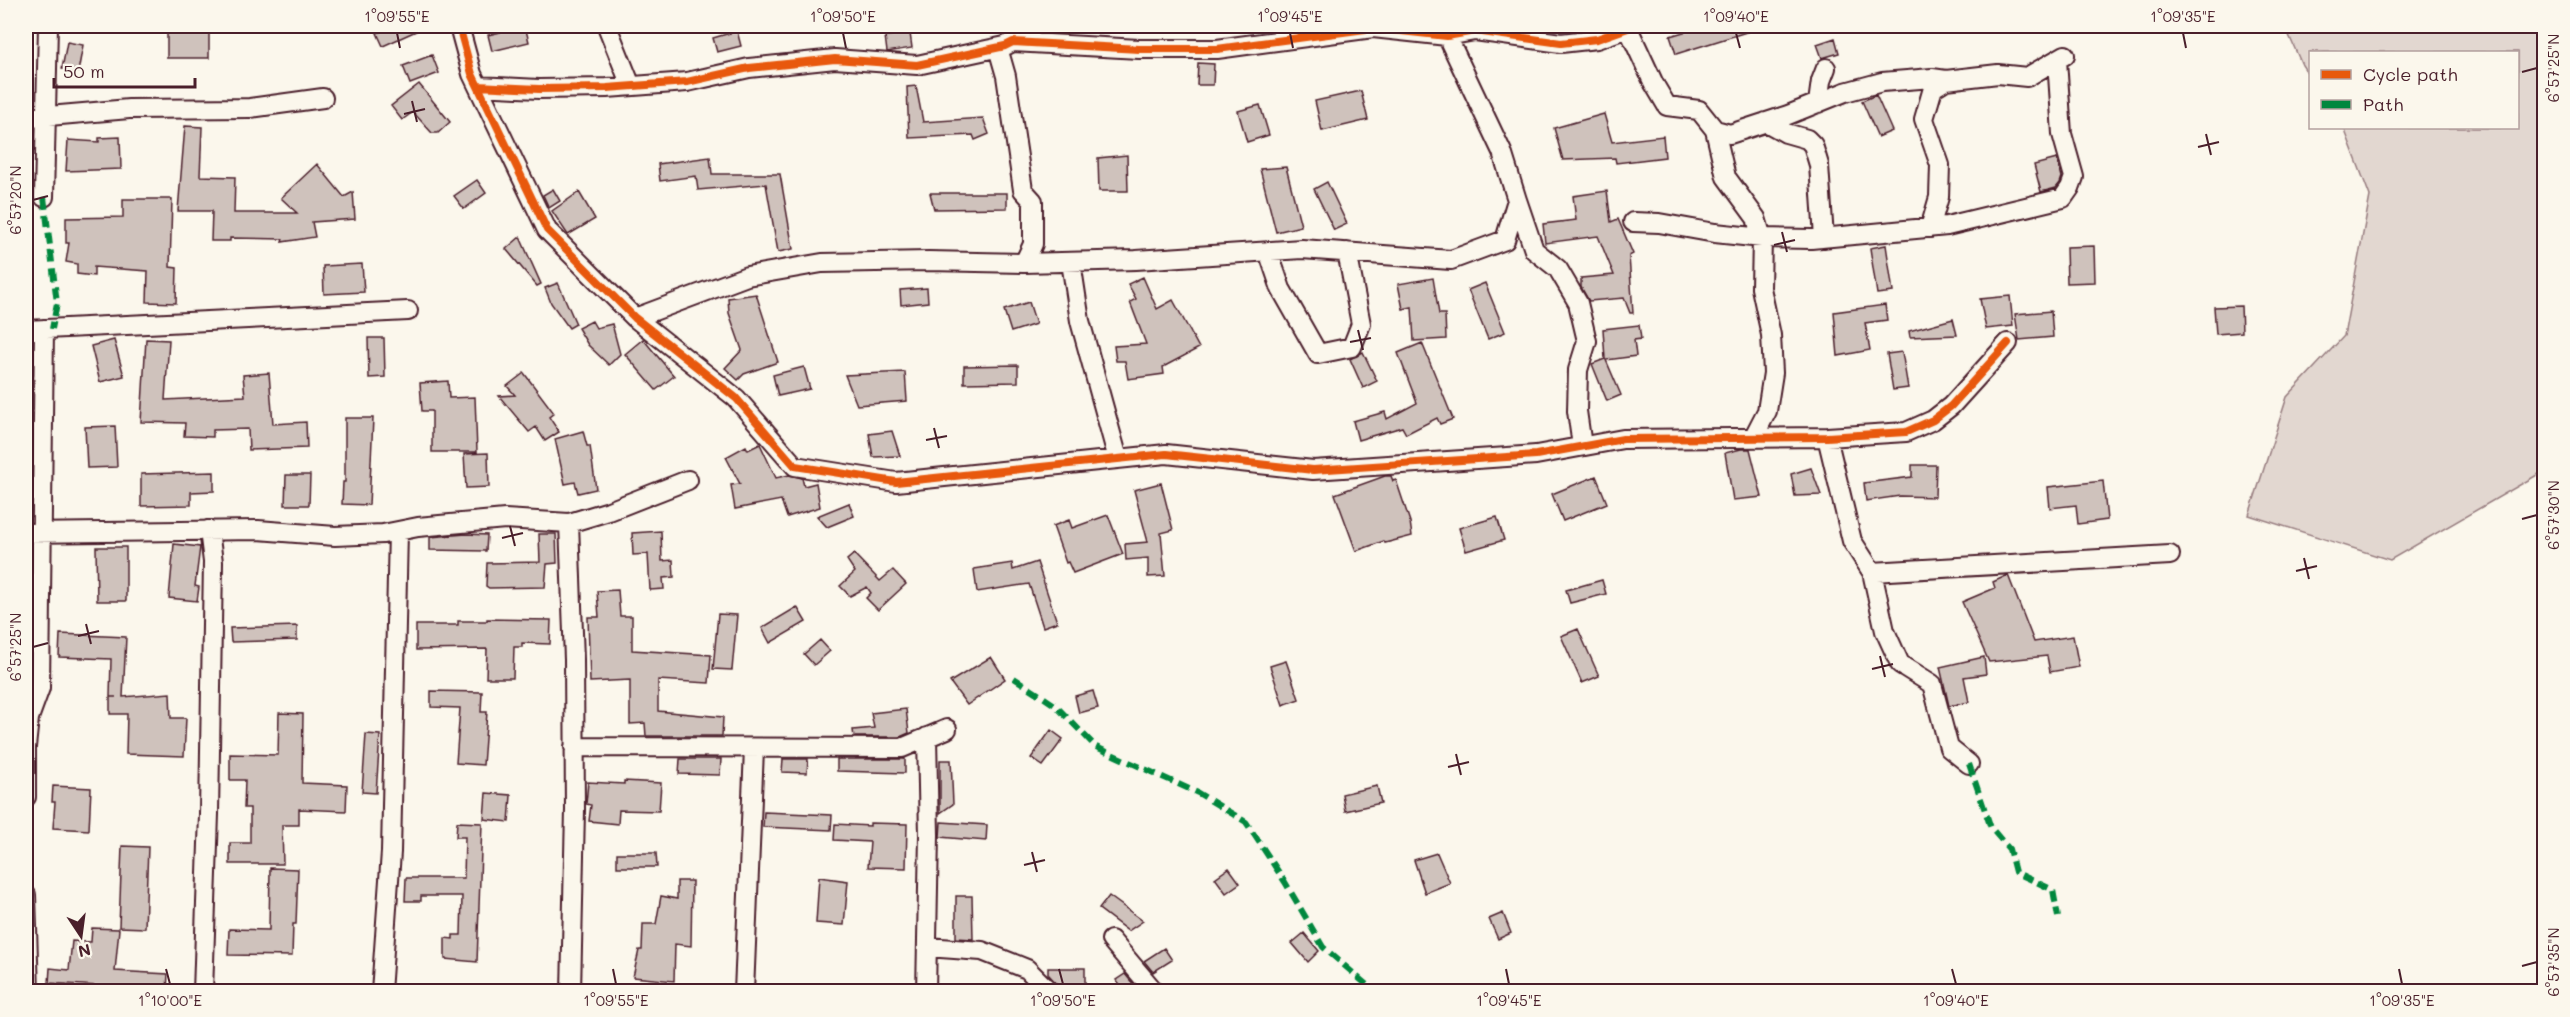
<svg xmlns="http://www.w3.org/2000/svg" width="2570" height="1017" font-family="Mali,sans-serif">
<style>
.green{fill:#e2d7d0;stroke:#967b7e;stroke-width:1.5}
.building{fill:#cfc2bc;stroke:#4a1f2b;stroke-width:1.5}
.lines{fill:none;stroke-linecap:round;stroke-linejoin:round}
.street-casing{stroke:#4a1f2b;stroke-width:22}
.street{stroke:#fbf7ec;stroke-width:18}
.quiet{stroke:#00873e;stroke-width:6;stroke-dasharray:12 6;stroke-linecap:butt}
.cycleway-casing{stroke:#fbf7ec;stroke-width:11}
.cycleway{stroke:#e8590c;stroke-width:8}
.ticks{fill:none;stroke:#4a1f2b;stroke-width:2}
.neatline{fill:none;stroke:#4a1f2b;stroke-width:2}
.ticks-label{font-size:15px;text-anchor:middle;fill:#4a1f2b}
</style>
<rect width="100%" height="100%" fill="#fbf7ec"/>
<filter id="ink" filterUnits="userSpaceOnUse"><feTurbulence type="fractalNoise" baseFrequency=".0167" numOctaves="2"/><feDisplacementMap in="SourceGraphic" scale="12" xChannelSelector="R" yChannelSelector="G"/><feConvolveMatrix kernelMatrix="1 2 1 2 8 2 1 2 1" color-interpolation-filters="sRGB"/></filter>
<g filter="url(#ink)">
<!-- green -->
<path class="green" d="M 2285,26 L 2544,26 L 2544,471 L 2390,560 L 2249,515 L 2287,397 L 2344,336 L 2370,196 L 2344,128 L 2518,128 L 2518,52 L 2310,52 L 2310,77 L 2302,65 Z"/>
<!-- building -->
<path class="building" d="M 167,26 L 209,26 L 209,58 L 167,58 Z
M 394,26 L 427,26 L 383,46 L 377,33 Z
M 525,26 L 529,42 L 492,51 L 488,35 Z
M 891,26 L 909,26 L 912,48 L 887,52 L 885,36 L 894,35 Z
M 1704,26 L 1755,26 L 1756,29 L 1676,54 L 1670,36 Z
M 737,31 L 741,46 L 717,52 L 713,38 Z
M 1835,38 L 1839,53 L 1822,58 L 1817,44 Z
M 67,42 L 83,45 L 78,72 L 62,69 Z
M 432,55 L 439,73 L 410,84 L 403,66 Z
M 1198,63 L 1214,64 L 1213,85 L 1197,85 Z
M 419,84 L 450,122 L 438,133 L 432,133 L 413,112 L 402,120 L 391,106 Z
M 916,86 L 923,122 L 983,118 L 989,134 L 975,140 L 973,135 L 909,138 L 907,87 Z
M 1361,91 L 1368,120 L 1322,131 L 1315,101 Z
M 1876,95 L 1892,131 L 1878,137 L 1862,101 Z
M 1260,105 L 1269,135 L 1247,142 L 1238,111 Z
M 1604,114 L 1612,142 L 1663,136 L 1665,157 L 1616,163 L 1615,158 L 1563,160 L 1554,128 Z
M 185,126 L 202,127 L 200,176 L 235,177 L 234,213 L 297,213 L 281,198 L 317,164 L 344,197 L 353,192 L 355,219 L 312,222 L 315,237 L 282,242 L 283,239 L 230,238 L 230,241 L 211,241 L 212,211 L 178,211 Z
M 120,137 L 121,169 L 66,171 L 68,140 L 99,142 L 99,138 Z
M 1127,155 L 1128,191 L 1099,191 L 1098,158 Z
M 710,157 L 712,174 L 780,174 L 793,249 L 778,252 L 766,184 L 698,190 L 696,176 L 660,181 L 658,164 Z
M 2057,159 L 2062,177 L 2060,183 L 2056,188 L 2041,192 L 2034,165 Z
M 1286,167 L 1301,226 L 1276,232 L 1260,169 Z
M 477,180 L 486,193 L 464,209 L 454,196 Z
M 1327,182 L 1347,224 L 1334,230 L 1314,189 Z
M 553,189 L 560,201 L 549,208 L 543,195 Z
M 1607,191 L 1611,222 L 1618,219 L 1633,254 L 1629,256 L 1633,313 L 1630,313 L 1624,298 L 1589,301 L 1581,287 L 1581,278 L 1614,275 L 1598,236 L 1545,243 L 1543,224 L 1576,220 L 1573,196 Z
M 579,192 L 595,219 L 568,235 L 552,211 Z
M 930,193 L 1007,193 L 1007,208 L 934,209 Z
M 123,199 L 172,199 L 170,267 L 177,268 L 176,303 L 147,302 L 148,271 L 94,267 L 94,276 L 77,274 L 77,264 L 66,262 L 69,243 L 66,243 L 66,218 L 123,217 Z
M 520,237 L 541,284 L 537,286 L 506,249 Z
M 1886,245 L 1893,292 L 1877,294 L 1870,248 Z
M 2094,246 L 2095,282 L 2067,283 L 2066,247 Z
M 362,264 L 364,292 L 324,294 L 323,266 Z
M 1143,277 L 1157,309 L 1173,300 L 1199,348 L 1163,367 L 1164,374 L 1128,379 L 1125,361 L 1116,361 L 1114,346 L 1146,344 L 1130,302 L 1136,299 L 1128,284 Z
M 1433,278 L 1439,314 L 1445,314 L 1446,339 L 1414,341 L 1412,307 L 1403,309 L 1398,284 Z
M 558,283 L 576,324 L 569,328 L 551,303 L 545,288 Z
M 1485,283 L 1505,332 L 1488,339 L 1468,290 Z
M 927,288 L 928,302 L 901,305 L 900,290 Z
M 756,294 L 778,362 L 744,374 L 738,380 L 725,368 L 742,350 L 729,313 L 728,298 Z
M 2010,296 L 2013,326 L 1986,329 L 1980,299 Z
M 1029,302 L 1036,324 L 1011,332 L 1004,310 Z
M 1885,305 L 1887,320 L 1865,323 L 1870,350 L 1838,356 L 1834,312 Z
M 2241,306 L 2242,332 L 2216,334 L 2214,307 Z
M 2051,311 L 2053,337 L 2019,340 L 2015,314 Z
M 1953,319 L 1957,335 L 1910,337 L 1909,331 Z
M 592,321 L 596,328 L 612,324 L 620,354 L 609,365 L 588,345 L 578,328 Z
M 1639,325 L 1641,339 L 1634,340 L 1636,356 L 1606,360 L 1621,395 L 1607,401 L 1592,364 L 1605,359 L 1603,329 Z
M 368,338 L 384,338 L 385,377 L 369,378 Z
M 146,339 L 169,340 L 165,400 L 245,396 L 243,375 L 269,373 L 273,424 L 306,422 L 307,448 L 249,450 L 248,429 L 213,430 L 213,437 L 184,436 L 185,423 L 141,422 Z
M 643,339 L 674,376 L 656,390 L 625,354 Z
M 114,340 L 124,376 L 100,382 L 91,346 Z
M 1422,343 L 1453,419 L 1440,424 L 1437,418 L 1406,434 L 1402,427 L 1358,440 L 1353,421 L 1385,412 L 1387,419 L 1417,403 L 1398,353 Z
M 1363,352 L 1377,381 L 1363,388 L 1350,359 Z
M 1902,352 L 1908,388 L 1893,390 L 1887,354 Z
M 1018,365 L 1018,382 L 964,383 L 964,366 Z
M 804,367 L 810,389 L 778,396 L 773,375 Z
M 905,372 L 907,401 L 857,405 L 845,375 Z
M 524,373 L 554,413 L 549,417 L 559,432 L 545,441 L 536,427 L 529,432 L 499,396 L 515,395 L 507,386 Z
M 448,381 L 449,398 L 475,397 L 477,452 L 432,452 L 432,411 L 422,411 L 420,383 Z
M 345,418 L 373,418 L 369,505 L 342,504 L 343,482 L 345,482 Z
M 115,426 L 117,467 L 87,468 L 85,427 Z
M 583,431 L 587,446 L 590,446 L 596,489 L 578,493 L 575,482 L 565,484 L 555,439 Z
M 892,431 L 900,456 L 873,457 L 869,434 Z
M 760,444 L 776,478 L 789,475 L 802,478 L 804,486 L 816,483 L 820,507 L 787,517 L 781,500 L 735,509 L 731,485 L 740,484 L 726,457 L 746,446 L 748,450 Z
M 1741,449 L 1750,449 L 1762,497 L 1733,500 L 1725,453 Z
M 488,453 L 489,487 L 466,488 L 464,454 Z
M 1912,465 L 1936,465 L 1935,497 L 1900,496 L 1866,501 L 1864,483 L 1912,477 Z
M 1811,468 L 1821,495 L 1795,496 L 1791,474 Z
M 214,472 L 214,491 L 191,492 L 191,505 L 141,506 L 141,474 Z
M 286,475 L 310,475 L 309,505 L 285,505 Z
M 1385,476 L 1391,476 L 1393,481 L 1396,480 L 1410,522 L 1412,536 L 1385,543 L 1384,541 L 1356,551 L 1335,494 Z
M 1596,476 L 1607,503 L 1563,521 L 1552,494 Z
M 2103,481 L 2107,520 L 2078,524 L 2076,505 L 2050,508 L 2048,487 Z
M 1161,483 L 1173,530 L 1161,533 L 1165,576 L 1148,577 L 1148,558 L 1126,560 L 1125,544 L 1148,542 L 1134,490 Z
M 849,503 L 854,516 L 827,527 L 817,516 Z
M 1108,515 L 1123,554 L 1073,573 L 1068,562 L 1066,563 L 1053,526 L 1069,520 L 1072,528 Z
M 1497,517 L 1504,540 L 1466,551 L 1459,528 Z
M 661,531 L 662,561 L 673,560 L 674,577 L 663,578 L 664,589 L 650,590 L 648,554 L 633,555 L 632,533 Z
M 466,534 L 487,535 L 486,551 L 430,550 L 430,537 Z
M 539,534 L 556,534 L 557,563 L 547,564 L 545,587 L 489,588 L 486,586 L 487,563 L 540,562 Z
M 174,544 L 200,547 L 195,586 L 199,587 L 197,601 L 169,598 Z
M 96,547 L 126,547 L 126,601 L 97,601 Z
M 854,554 L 880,581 L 893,570 L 906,584 L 878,610 L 866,598 L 871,593 L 867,587 L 850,596 L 840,586 L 855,572 L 847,560 Z
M 1037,562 L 1057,622 L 1043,627 L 1029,584 L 977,592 L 974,569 L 1012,563 L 1013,570 Z
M 2008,575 L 2034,642 L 2073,636 L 2079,667 L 2050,672 L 2047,656 L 1989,662 L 1962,602 L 1995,588 L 1993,582 Z
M 1602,580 L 1606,594 L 1570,603 L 1566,590 Z
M 618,590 L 620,616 L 632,616 L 632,650 L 711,655 L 709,683 L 658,680 L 658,711 L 723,717 L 722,736 L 646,736 L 645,723 L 630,724 L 630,680 L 590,682 L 588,617 L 599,617 L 597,591 Z
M 797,607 L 806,622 L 770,643 L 762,628 Z
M 718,614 L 737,615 L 732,670 L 713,669 Z
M 487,619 L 551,620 L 550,644 L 522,643 L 522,647 L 514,647 L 513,678 L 486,678 L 487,649 L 416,650 L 416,625 L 458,625 L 458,621 L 487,621 Z
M 297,626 L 297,640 L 231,642 L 230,628 Z
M 1578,629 L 1599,676 L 1582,683 L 1561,636 Z
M 60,634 L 126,637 L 123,697 L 170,693 L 171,718 L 186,718 L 184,756 L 126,754 L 127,714 L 110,714 L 110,697 L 116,697 L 110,697 L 111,659 L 59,657 Z
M 820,640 L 830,651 L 814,665 L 804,654 Z
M 991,657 L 1005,679 L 967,705 L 950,682 Z
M 1984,657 L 1986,674 L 1964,677 L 1969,702 L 1949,706 L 1940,667 Z
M 1286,661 L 1299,699 L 1283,705 L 1270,666 Z
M 431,691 L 482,692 L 481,712 L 487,712 L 483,765 L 456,763 L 460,708 L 431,707 Z
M 1093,691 L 1098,708 L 1079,713 L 1075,696 Z
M 906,709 L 909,733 L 900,737 L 854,737 L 853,730 L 874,728 L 871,713 Z
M 279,713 L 303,714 L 302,783 L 347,785 L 346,811 L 299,809 L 299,825 L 282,825 L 283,864 L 230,864 L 230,843 L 250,843 L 250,808 L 244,808 L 245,780 L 230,780 L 230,754 L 278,755 Z
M 1051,730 L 1063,739 L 1043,766 L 1031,758 Z
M 366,734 L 380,735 L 376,793 L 362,792 Z
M 680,759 L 721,759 L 720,775 L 679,774 Z
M 783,759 L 808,759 L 807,773 L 782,772 Z
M 837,759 L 905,759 L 905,773 L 837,771 Z
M 940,760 L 951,760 L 953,804 L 940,813 Z
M 624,781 L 661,783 L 659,811 L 619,810 L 618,824 L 589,821 L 591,805 L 586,804 L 588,782 L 624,784 Z
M 53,786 L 91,788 L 89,830 L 53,828 L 55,802 L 52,802 Z
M 1377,786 L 1381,803 L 1345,811 L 1342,794 Z
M 486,793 L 511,795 L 509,822 L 484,819 Z
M 764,812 L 832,815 L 831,830 L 763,827 Z
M 457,822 L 482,823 L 477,962 L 445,959 L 445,938 L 453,939 L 453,935 L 461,935 L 462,896 L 421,896 L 421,901 L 405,901 L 406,878 L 464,878 L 465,837 L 456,837 Z
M 941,822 L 987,825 L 986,841 L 940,837 Z
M 870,823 L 907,824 L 906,868 L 868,867 L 870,842 L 834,840 L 835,824 L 870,826 Z
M 122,846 L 148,847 L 145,928 L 119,927 Z
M 617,853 L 656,853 L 657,867 L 617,867 Z
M 1437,853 L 1450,883 L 1425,893 L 1414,860 Z
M 270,868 L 298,869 L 296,924 L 293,924 L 292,956 L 228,955 L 229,929 L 269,930 Z
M 1229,868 L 1240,883 L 1226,893 L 1215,878 Z
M 819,877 L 848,881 L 844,925 L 816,923 Z
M 677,881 L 692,881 L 691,946 L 675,944 L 674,981 L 633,977 L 639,950 L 642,950 L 643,924 L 656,924 L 661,896 L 677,899 Z
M 956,896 L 972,896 L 973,939 L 956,938 Z
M 1109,896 L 1143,921 L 1128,931 L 1099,909 Z
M 1503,913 L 1511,933 L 1498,939 L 1489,919 Z
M 92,928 L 119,929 L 115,971 L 168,974 L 167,990 L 49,983 L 50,968 L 69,970 L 72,941 L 91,942 Z
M 1304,933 L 1319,951 L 1308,962 L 1292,943 Z
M 1164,948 L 1172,960 L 1153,972 L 1144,961 Z
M 1048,968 L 1085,968 L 1085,985 L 1058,985 L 1048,974 Z
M 1125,974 L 1134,985 L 1124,991 L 1116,980 Z"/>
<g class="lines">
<!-- street casing -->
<g class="street-casing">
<path id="street" d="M 459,26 L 472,74 L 547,230 L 635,318 L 736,398 L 795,466 L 896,482 L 1166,454 L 1313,470 L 1536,455 L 1623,439 L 1827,437 L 1906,432 L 1933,420 L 1951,406 L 2008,343
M 607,26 L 631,86
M 1628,28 L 1654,84 L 1667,106 L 1699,110 L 1715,130 L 1726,177 L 1756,218 L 1762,238 L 1761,288 L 1771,335 L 1773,373 L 1767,411 L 1753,438
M 1013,42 L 1035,26
M 998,48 L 1006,76 L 1023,190 L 1033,201 L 1033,244 L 1024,263
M 478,86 L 539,89 L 607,88 L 687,82 L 749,68 L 835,59 L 917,65 L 1005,46 L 1013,42 L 1139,49 L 1217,49 L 1373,28 L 1447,36 L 1475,31 L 1561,43 L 1597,39 L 1628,28 L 1629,26
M 1818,103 L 1821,81 L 1826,68
M 26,118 L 129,109 L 250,108 L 323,98
M 1766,122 L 1786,133 L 1807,139 L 1813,145 L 1819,165 L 1824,238
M 1715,130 L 1730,134 L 1788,115 L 1845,92 L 1882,82 L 1932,78 L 1946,80
M 44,197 L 48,26
M 1517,200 L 1534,250 L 1558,269 L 1578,303 L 1587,341 L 1578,370 L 1577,411 L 1582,446
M 1633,222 L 1659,223 L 1715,233 L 1762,238 L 1811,239 L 1947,226 L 2063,198 L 2070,188 L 2074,177 L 2062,134 L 2057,60
M 1930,228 L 1939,197 L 1940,165 L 1924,119 L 1933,88 L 1946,80 L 1998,74 L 2027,77 L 2065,55
M 1268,251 L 1281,289 L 1318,354 L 1352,347 L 1361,324 L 1347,252
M 1071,262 L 1080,321 L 1118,459
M 635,318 L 747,276 L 822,263 L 929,261 L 1024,263 L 1136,260 L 1302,249 L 1451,260 L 1505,240 L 1517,200 L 1502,152 L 1447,36
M 26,330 L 408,311
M 1827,437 L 1852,541 L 1872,572 L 2170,555
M 569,523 L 574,660 L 575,810 L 571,992
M 26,533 L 258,530 L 335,536 L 383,534 L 418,527 L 505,519 L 569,523 L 609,511 L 688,480
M 1872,572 L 1885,631 L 1900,664 L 1932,684 L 1949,748 L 1969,764
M 574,747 L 902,748 L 947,729
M 26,797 L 26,747 L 29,718 L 40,688 L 44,329
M 26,895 L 29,992
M 1111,940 L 1155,992
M 927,947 L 982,951 L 1027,969 L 1050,992
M 203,992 L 209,814 L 213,562 L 209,530
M 381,992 L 391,852 L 398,531
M 744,992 L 754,749
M 926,992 L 929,835 L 927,737"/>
</g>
<!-- street -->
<use href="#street" class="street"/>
<!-- quiet -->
<path class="quiet" d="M 44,197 L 57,303 L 52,329
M 1014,678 L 1055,705 L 1096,747 L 1198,793 L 1246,822 L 1285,882 L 1323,947 L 1375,992
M 1969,764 L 1991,828 L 2009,849 L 2015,872 L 2053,890 L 2058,917"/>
<!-- cycleway casing -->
<g class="cycleway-casing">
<path id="cycleway" d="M 459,26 L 472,74 L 547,230 L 635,318 L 736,398 L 795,466 L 896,482 L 1166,454 L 1313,470 L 1536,455 L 1623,439 L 1827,437 L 1906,432 L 1933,420 L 1951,406 L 2008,343
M 478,86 L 539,89 L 607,88 L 687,82 L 749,68 L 835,59 L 917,65 L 1005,46 L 1013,42 L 1139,49 L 1217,49 L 1373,28 L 1447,36 L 1475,31 L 1561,43 L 1597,39 L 1628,28 L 1629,26"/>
</g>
<!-- cycleway -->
<use href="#cycleway" class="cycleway"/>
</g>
</g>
<!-- ticks -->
<path class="ticks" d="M 397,33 L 400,48M 843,33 L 846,48M 1290,33 L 1293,48M 1736,33 L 1740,48M 2183,33 L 2186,48M 2522,72 L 2537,68M 412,101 L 417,122M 404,114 L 425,109M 2206,134 L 2211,155M 2198,147 L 2219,142M 33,200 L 48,196M 1782,232 L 1787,252M 1774,245 L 1795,240M 1358,330 L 1363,350M 1350,342 L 1371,338M 934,428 L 939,448M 926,440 L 947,436M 2522,519 L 2537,515M 510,526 L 515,546M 502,538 L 523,533M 2304,558 L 2309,579M 2296,571 L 2317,566M 86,624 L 91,644M 78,636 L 99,631M 33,647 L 48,643M 1880,656 L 1885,677M 1872,669 L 1893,664M 1456,754 L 1461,775M 1448,767 L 1469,762M 1032,852 L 1037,872M 1024,865 L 1045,860M 2522,966 L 2537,962M 166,969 L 170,984M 613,969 L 616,984M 1059,969 L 1063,984M 1506,969 L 1509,984M 1952,969 L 1956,984M 2399,969 L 2402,984"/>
<!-- margin -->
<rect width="2570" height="1017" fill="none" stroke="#fbf7ec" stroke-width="66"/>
<!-- legend -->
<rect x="2309" y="51" width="210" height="78" fill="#fbf7ec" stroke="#b4a19f" stroke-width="1.5"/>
<rect x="2321" y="70" width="30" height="9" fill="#e8590c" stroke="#b4a19f" stroke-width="1.5"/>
<text x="2363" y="81" font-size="18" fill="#4a1f2b">Cycle path</text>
<rect x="2321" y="100" width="30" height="9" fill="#00873e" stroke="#b4a19f" stroke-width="1.5"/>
<text x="2363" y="111" font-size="18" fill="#4a1f2b">Path</text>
<!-- north arrow -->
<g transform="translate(81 936) rotate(167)" stroke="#fbf7ec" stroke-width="4.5" paint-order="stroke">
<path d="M0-4.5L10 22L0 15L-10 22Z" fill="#4a1f2b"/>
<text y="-9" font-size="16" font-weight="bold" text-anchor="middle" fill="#4a1f2b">N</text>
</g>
<!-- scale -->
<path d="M54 78v9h141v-9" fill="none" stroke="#4a1f2b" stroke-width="3"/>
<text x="63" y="78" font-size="18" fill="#4a1f2b" stroke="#fbf7ec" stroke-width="4.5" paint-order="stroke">50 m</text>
<rect x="33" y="33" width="2504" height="951" class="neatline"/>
<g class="ticks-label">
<text x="397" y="22">1°09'55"E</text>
<text x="843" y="22">1°09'50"E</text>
<text x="1290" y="22">1°09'45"E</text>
<text x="1736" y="22">1°09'40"E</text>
<text x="2183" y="22">1°09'35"E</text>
<text transform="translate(2554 68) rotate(-90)" y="5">6°57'25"N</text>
<text transform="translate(16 200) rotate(-90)" y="5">6°57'20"N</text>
<text transform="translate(2554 515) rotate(-90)" y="5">6°57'30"N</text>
<text transform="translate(16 647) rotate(-90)" y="5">6°57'25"N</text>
<text transform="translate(2554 962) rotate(-90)" y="5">6°57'35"N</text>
<text x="170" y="1006">1°10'00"E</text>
<text x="616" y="1006">1°09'55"E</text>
<text x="1063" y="1006">1°09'50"E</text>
<text x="1509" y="1006">1°09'45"E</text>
<text x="1956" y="1006">1°09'40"E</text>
<text x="2402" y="1006">1°09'35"E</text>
</g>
</svg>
